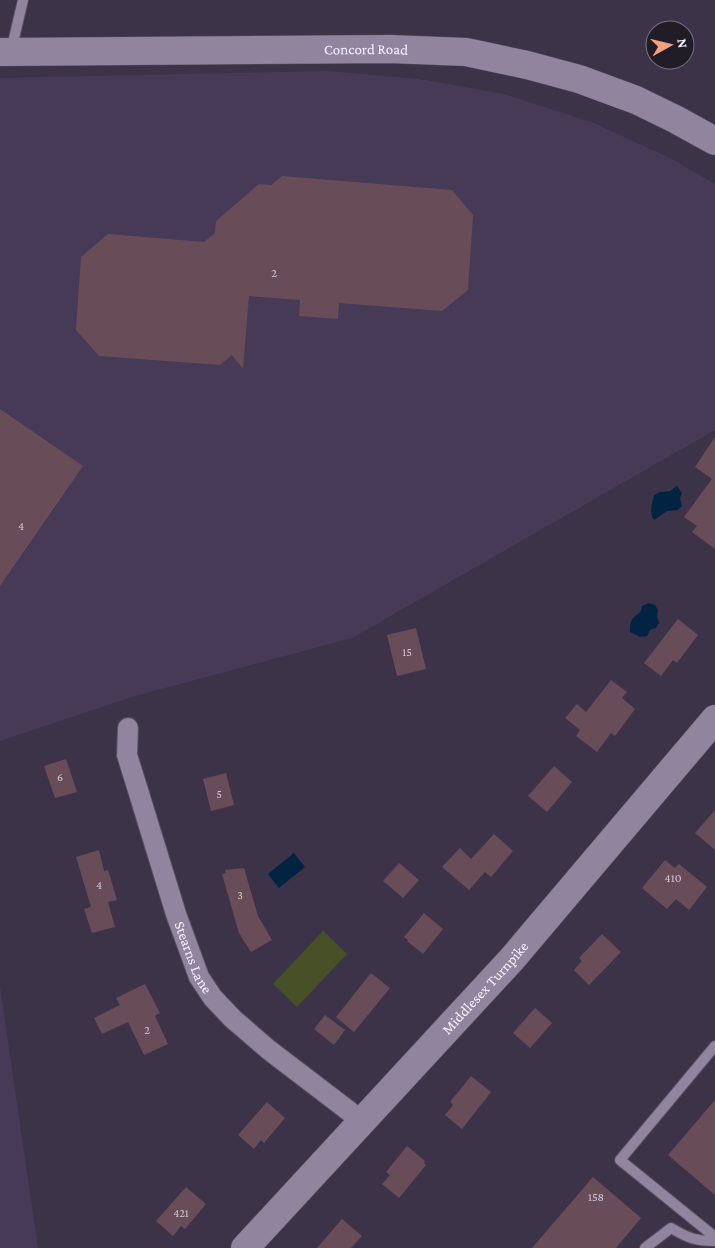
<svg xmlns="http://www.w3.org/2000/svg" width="715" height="1248" font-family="'Crimson Pro',serif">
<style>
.built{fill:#473a56}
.green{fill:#485028}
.water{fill:#022342}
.building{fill:#684d59}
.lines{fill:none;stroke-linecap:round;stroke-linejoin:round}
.service-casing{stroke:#574e60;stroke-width:12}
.minor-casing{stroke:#574e60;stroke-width:22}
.secondary-casing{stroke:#574e60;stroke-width:29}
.service{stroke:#90849e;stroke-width:10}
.minor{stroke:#90849e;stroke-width:20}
.secondary{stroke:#90849e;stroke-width:28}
.labels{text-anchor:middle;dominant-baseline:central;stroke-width:4;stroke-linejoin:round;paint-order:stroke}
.number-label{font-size:12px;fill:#d3c8d6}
.street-label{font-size:15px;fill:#f7f1ff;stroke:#211d27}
</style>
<rect width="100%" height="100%" fill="#3d3349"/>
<!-- built -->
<path class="built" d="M 327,71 L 419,79 L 504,94 L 594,123 L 674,160 L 715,184 L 715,430 L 352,638 L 135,696 L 0,741 L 0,78 Z
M 0,987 L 38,1248 L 0,1248 Z"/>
<!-- green -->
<path class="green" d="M 323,931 L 347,954 L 297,1007 L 273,984 Z"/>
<!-- water -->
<path class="water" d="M 677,486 L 682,493 L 680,498 L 682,506 L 678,510 L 667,511 L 654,520 C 649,513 652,504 654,495 L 660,492 L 670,491 Z
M 649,603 L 655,605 L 658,610 L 657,616 L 659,623 L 656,628 L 650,630 L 647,636 L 640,637 L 630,632 C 630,618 632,620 641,611 L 642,606 Z
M 294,853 L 305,867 L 279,888 L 268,874 Z"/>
<!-- building -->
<path class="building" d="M 282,176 L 452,190 L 473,215 L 468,290 L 442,311 L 339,303 L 338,319 L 299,316 L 300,300 L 249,296 L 243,369 L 232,355 L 220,365 L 99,356 L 76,330 L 81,257 L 108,234 L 204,242 L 215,233 L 216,221 L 259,184 L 271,185 Z
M 0,409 L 83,466 L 0,586 Z
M 715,437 L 715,549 L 692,532 L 697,526 L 684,517 L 712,479 L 695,467 Z
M 678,619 L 698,635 L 677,663 L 673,660 L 661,676 L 644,663 Z
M 416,628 L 426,669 L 397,676 L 387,635 Z
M 611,680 L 627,692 L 622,698 L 635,709 L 615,736 L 611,733 L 597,752 L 576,736 L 580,730 L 565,718 L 577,704 L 586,712 Z
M 66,759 L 77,792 L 55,798 L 44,766 Z
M 554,766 L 572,782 L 547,812 L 528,796 Z
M 226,773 L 234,805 L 211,811 L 203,779 Z
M 715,810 L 715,850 L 695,833 Z
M 494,834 L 513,851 L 491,877 L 485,872 L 469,890 L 442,867 L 460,848 L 471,859 Z
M 99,850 L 104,871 L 108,870 L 117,900 L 108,902 L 115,927 L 92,933 L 84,909 L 91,907 L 76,857 Z
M 665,860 L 675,868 L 679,864 L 707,887 L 689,910 L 676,899 L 667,909 L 642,888 Z
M 399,863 L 419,880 L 403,898 L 383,881 Z
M 244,868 L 258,916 L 272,940 L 251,952 L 239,933 L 222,874 L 226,873 L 225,870 Z
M 424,913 L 443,929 L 423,954 L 407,941 L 408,940 L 404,937 Z
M 602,934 L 621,952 L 589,985 L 574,970 L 582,961 L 579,958 Z
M 371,973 L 390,988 L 354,1032 L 336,1017 Z
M 145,984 L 160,1013 L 155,1016 L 168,1044 L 144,1055 L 128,1022 L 102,1034 L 94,1018 L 120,1005 L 116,998 Z
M 535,1008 L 552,1023 L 530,1048 L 513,1033 Z
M 325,1015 L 345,1030 L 334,1045 L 314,1029 Z
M 471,1076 L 491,1092 L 462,1129 L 445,1115 L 453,1105 L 450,1102 Z
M 715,1100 L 715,1195 L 668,1155 Z
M 267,1102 L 285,1118 L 264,1143 L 261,1140 L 254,1149 L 238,1135 Z
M 407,1146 L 425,1161 L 424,1163 L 426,1165 L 399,1198 L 382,1184 L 390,1175 L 386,1172 Z
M 593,1177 L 641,1218 L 616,1248 L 532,1248 Z
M 186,1187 L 206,1204 L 185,1229 L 181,1226 L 173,1236 L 156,1221 Z
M 342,1219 L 362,1236 L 351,1248 L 317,1248 Z"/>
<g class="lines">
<!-- service casing -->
<g class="service-casing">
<path id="service" d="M 11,51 L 23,0
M 715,1046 L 620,1160 L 715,1237
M 645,1248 L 671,1228 C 688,1238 695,1241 715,1241"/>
</g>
<!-- minor casing -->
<g class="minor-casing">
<g id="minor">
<path id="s1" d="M 128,728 L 127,755 L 137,787 L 176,914 L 199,977 L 213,998 L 233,1019 L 269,1050 L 362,1121"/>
</g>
</g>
<!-- secondary casing -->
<g class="secondary-casing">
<g id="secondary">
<path id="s2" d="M 0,52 L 390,49 L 466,52 L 527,65 L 579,79 L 636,100 L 675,119 L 715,141"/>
<path id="s3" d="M 245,1248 L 512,959 L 715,719"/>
</g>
</g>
<!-- service -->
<use href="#service" class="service"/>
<!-- minor -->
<use href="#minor" class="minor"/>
<!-- secondary -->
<use href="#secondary" class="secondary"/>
</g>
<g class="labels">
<!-- number labels -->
<g class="number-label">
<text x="274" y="273">2</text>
<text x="21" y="526">4</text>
<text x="407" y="652">15</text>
<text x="60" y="777">6</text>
<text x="219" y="794">5</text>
<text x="673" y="878">410</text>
<text x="99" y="885">4</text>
<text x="240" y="895">3</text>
<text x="147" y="1030">2</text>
<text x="596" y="1197">158</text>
<text x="181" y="1213">421</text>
</g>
<!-- street labels -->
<g class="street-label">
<text stroke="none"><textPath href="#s2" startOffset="366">Concord Road</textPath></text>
<text stroke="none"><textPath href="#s1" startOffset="240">Stearns Lane</textPath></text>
<text stroke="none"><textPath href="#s3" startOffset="354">Middlesex Turnpike</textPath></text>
</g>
</g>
<!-- north arrow -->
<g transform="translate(670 45) rotate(82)"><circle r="24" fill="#211d27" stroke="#77727d"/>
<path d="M0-4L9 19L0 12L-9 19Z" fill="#f2a080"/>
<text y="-8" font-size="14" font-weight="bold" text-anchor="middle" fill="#f7f1ff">N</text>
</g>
</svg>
